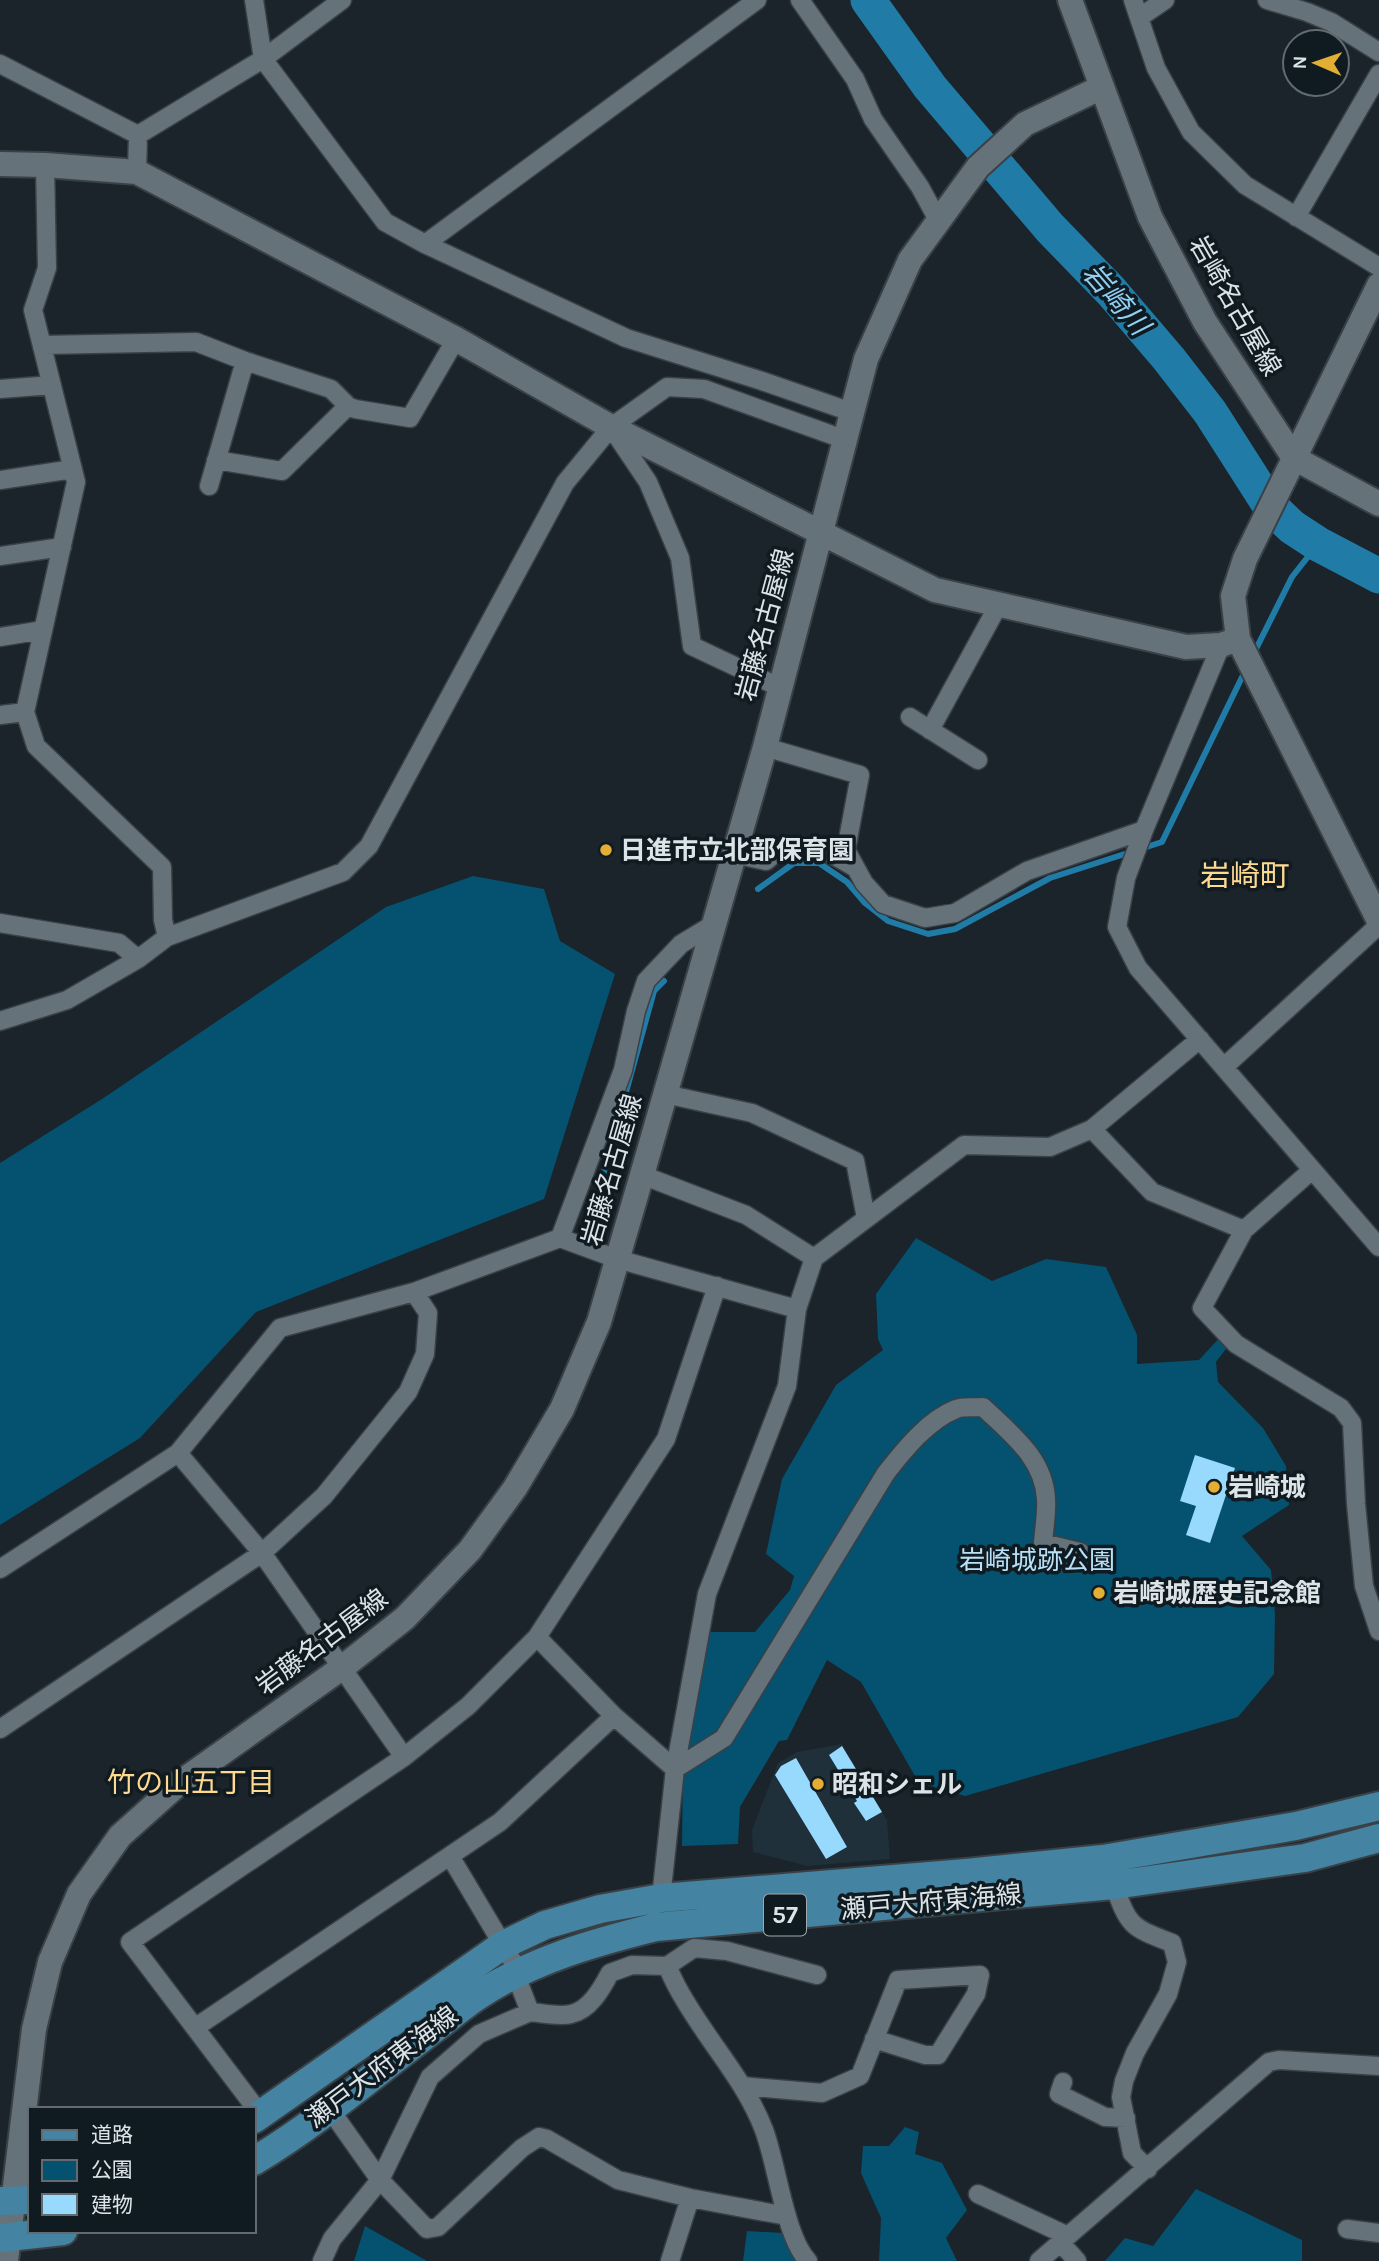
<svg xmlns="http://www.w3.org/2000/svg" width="1379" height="2261" font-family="Karla,'Noto Sans JP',sans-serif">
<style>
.built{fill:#1f303a}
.green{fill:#055170}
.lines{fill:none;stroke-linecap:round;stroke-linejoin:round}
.stream{stroke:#207ba6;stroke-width:6}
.river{stroke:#207ba6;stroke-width:35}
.building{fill:#98d9fe}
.street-casing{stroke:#394146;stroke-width:21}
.secondary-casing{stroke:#394146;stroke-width:28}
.primary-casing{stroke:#394146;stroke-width:32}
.street{stroke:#66727a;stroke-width:18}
.secondary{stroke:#66727a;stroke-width:24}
.primary{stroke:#4483a1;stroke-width:28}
.poi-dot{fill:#e3ae34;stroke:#101b21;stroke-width:2.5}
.labels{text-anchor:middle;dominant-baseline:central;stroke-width:7;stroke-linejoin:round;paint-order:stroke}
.shield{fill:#101b21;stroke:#a0a8ac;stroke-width:2}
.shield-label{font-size:24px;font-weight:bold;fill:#dde4e8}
.street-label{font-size:26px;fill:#dde4e8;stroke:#101b21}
.poi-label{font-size:26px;font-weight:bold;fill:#dde4e8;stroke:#101b21;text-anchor:start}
.park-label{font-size:26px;fill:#b8e1f8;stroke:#101b21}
.water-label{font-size:28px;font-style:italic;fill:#90cef2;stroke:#101b21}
.neighbourhood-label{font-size:28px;fill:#fed990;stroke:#101b21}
.quarter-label{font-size:30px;fill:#fed990;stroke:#101b21}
</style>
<rect width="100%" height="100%" fill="#1a242a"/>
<!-- built -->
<path class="built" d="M 842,1744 L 887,1820 L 890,1859 L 807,1866 L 753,1852 L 752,1830 L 778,1763 L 797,1752 Z"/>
<!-- green -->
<path class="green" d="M 473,876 L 544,889 L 560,941 L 615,974 L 544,1199 L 256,1312 L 140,1438 L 0,1525 L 0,1163 L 102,1099 L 386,907 Z
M 916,1238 L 992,1281 L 1046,1259 L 1106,1267 L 1137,1335 L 1137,1364 L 1199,1360 L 1222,1335 L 1235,1337 L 1216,1362 L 1218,1382 L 1263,1428 L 1286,1466 L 1289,1505 L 1242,1536 L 1271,1570 L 1275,1614 L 1274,1674 L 1238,1717 L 965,1796 L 919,1783 L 861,1682 L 827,1660 L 787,1740 L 779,1741 L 740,1807 L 738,1844 L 682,1846 L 683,1763 L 706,1632 L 755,1632 L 790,1590 L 794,1576 L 766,1554 L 782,1479 L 836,1385 L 883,1350 L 878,1339 L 876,1294 Z
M 905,2127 L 919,2132 L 915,2154 L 942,2163 L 967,2210 L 946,2238 L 957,2261 L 879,2261 L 881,2218 L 861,2173 L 863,2146 L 889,2146 Z
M 1196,2189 L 1302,2240 L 1302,2261 L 1105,2261 L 1125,2238 L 1153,2246 Z
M 365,2226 L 427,2261 L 354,2261 Z
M 747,2231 L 783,2233 L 796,2261 L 743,2261 Z"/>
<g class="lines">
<!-- stream -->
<path class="stream" d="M 1253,655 L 1292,577 L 1318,544
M 758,889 L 794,863 L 819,863 L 847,882 L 865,903 L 888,921 L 928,934 L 955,929 L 1050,878 L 1162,842 L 1245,671
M 588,1229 L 654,991 L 664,981"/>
<!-- river -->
<path class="river" d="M 868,0 L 930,87 L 1050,228 L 1111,291 L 1169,359 L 1210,412 L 1270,506 L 1292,527 L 1318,544 L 1379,576"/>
</g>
<!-- building -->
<path class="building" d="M 1195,1455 L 1235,1468 L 1210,1543 L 1186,1535 L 1196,1506 L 1180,1501 Z
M 842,1746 L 882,1812 L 866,1821 L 854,1803 L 857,1801 L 829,1755 Z
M 796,1758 L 847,1847 L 826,1859 L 775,1775 L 781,1766 Z"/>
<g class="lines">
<!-- street casing -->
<g class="street-casing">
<path id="street" d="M 254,0 L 263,59 L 385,222 L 425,244 L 626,338 L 762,381 L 854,413
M 800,0 L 855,79 L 873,119 L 920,187 L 938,220
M 1133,0 L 1156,68 L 1191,132 L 1245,185 L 1379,267
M 1267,0 L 1307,12 L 1331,22 L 1379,52
M 1140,17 L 1165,0
M 0,64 L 138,135
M 138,135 L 263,59 L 342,0
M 45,165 L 47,268 L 33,310 L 76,482 L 25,712 L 36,746 L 162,867 L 163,920 L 167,937
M 137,172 L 138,135
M 1296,217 L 1379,74
M 425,244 L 757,0
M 42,345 L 196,342 L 245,361 L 331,389 L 348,406 L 355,409 L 410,418 L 456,339
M 0,389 L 52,385
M 613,430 L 648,482 L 680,558 L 692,646 L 779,687
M 216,460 L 282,471 L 348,406
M 0,480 L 73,469
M 209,486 L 245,361
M 0,556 L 62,547
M 0,637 L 43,630
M 1221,645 L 1144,830 L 1126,878 L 1117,927 L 1138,968 L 1379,1247
M 0,715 L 25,712
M 910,717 L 978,760
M 930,730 L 999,604
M 765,747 L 860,775 L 846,850 L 864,883 L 883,904 L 925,918 L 955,913 L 1027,871 L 1144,830
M 734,854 L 766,861 C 771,857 778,849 784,847 C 808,840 834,855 854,867
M 0,923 L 119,943 L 138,959
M 0,1021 L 67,1000 L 138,959 L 167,937 L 343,872 L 369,846 L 565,483 L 611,427 L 667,387 L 704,389 L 846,440
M 1224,1067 L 1379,925
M 665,1094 L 752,1113 L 855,1161 L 866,1218
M 1092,1129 L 1152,1192 L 1244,1230
M 1312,1170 L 1244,1230 L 1202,1308 L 1236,1344 L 1341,1408 L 1352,1423 L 1356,1504 L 1364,1586 L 1379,1631
M 642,1175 L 746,1215 L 814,1258
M 560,1238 L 623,1070 L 636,1011 L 646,981 L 681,944 L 714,924
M 178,1453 L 262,1553 L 404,1757
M 0,1569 L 178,1453 L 280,1328 L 414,1292 L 560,1238 L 617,1259 L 797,1309
M 537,1637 L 614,1716 L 675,1769
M 0,1729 L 262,1553 L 324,1496 L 408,1392 L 425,1354 L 428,1313 L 414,1292
M 675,1769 L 724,1738 L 886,1473 C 904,1450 928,1420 956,1409 C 963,1406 975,1408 983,1407 C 1011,1434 1044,1458 1046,1499 C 1047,1513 1044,1529 1043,1543 L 1080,1552
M 1114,1885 C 1129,1927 1131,1927 1172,1943 L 1177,1962 L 1168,1994 L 1135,2053 L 1124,2081 L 1121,2097 L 1132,2153 L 1148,2169
M 661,1898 L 675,1769 L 707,1594 L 787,1386 L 797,1309 L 814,1258 L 964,1145 L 1050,1147 L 1092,1129 L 1200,1039
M 667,1966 C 672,1977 677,1988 684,1999 C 710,2044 746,2082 764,2130 C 777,2164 785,2237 808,2261
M 530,2012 C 542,2013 559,2017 571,2014 C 590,2010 602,1988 610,1973 L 632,1965 L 667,1966 L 694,1948 L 727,1951 L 817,1975
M 196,2027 L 500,1822 L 614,1716
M 1063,2082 L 1059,2094 L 1105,2117 L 1126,2118
M 742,2086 L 822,2093 L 860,2076 L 898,1980 L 980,1975 L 976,1994 L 938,2055 L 925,2055 L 874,2039
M 329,2108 L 380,2180 L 427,2229 L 438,2227 L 522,2148 L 539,2137 L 547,2139 L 618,2180 L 690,2198 L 787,2216
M 261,2115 L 130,1942 L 404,1757 L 468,1706 L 537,1637 L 666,1439 L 717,1286
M 978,2194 L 1068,2236
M 1347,2229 L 1379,2233
M 1060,2242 L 1077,2261
M 322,2261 L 332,2239 L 380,2180 L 430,2077 L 479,2034 L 530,2012 L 520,1986 L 519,1972 L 450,1856
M 670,2261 L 690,2198
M 1039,2261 L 1269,2062 L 1279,2060 L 1379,2066"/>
</g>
<!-- secondary casing -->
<g class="secondary-casing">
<path id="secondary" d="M 1070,0 L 1150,217 L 1205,322 L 1294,458 L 1379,504
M 0,164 L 45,165 L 137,172 L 456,339 L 611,427 L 935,590 L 1186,647 L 1221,645 L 1238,639
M 1379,285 L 1245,559 L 1233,596 L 1238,639 L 1379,921
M 6,2261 L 34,2029 L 50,1962 L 79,1894 L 120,1836 L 178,1784 L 343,1667 L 405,1618 L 470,1550 L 515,1488 L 562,1409 L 599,1322 L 642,1175 L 765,747 L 866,359 L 910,260 L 978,167 L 1025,124 L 1100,88"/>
</g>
<!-- primary casing -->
<g class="primary-casing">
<path id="primary" d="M 254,2119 L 503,1945 L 545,1925 L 600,1909 L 661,1898 L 966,1873 L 1103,1859 L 1296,1826 L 1379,1806
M 254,2161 C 316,2124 373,2075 431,2031 C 448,2019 464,2004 482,1993 C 535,1959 596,1942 656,1927 L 1114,1885 L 1305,1858 L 1379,1838
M 0,2201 L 30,2200
M 0,2238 L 63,2231"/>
</g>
<!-- street -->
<use href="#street" class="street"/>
<!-- secondary -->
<use href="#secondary" class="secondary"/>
<!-- primary -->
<use href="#primary" class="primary"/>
</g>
<!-- markers -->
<g class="poi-dot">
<circle cx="606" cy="850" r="7"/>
<circle cx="1214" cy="1487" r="7"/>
<circle cx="1099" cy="1593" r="7"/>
<circle cx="818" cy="1784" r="7"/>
</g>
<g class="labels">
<!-- shield labels -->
<rect class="shield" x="764" y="1894.5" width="42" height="41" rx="5"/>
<g class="shield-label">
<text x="785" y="1915">57</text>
</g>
<!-- street labels -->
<g class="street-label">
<text transform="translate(1235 306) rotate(60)">岩崎名古屋線</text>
<text transform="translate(765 625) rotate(-75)">岩藤名古屋線</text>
<text transform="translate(612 1170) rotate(-74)">岩藤名古屋線</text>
<text transform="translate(322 1642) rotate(-37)">岩藤名古屋線</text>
<text transform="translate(931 1902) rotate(-5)">瀬戸大府東海線</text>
<text transform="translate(382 2067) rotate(-37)">瀬戸大府東海線</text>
</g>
<!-- poi labels -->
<g class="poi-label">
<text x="620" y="850">日進市立北部保育園</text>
<text x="1228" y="1487">岩崎城</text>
<text x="1113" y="1593">岩崎城歴史記念館</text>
<text x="832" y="1784">昭和シェル</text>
</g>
<!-- park labels -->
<g class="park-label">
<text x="1037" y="1560">岩崎城跡公園</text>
</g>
<!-- water labels -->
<g class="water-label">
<text transform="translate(1116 299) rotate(49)">岩崎川</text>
</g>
<!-- neighbourhood labels -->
<g class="neighbourhood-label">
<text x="191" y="1782">竹の山五丁目</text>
</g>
<!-- quarter labels -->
<g class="quarter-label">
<text x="1245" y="876">岩崎町</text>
</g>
</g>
<!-- legend -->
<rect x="28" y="2107" width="228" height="126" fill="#101b21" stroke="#626b71" stroke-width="2"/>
<rect x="42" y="2130" width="35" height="10" fill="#4483a1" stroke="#626b71" stroke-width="2"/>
<text x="91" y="2142" font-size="21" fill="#dde4e8">道路</text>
<rect x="42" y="2160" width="35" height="21" fill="#055170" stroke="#626b71" stroke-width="2"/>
<text x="91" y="2177" font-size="21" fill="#dde4e8">公園</text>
<rect x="42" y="2194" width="35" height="21" fill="#98d9fe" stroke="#626b71" stroke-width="2"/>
<text x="91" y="2212" font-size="21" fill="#dde4e8">建物</text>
<!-- north arrow -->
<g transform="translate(1316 63) rotate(272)"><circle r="33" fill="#101b21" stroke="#626b71" stroke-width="2"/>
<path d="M0-5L12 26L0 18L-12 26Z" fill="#e3ae34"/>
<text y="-10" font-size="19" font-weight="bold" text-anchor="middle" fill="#dde4e8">N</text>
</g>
</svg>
